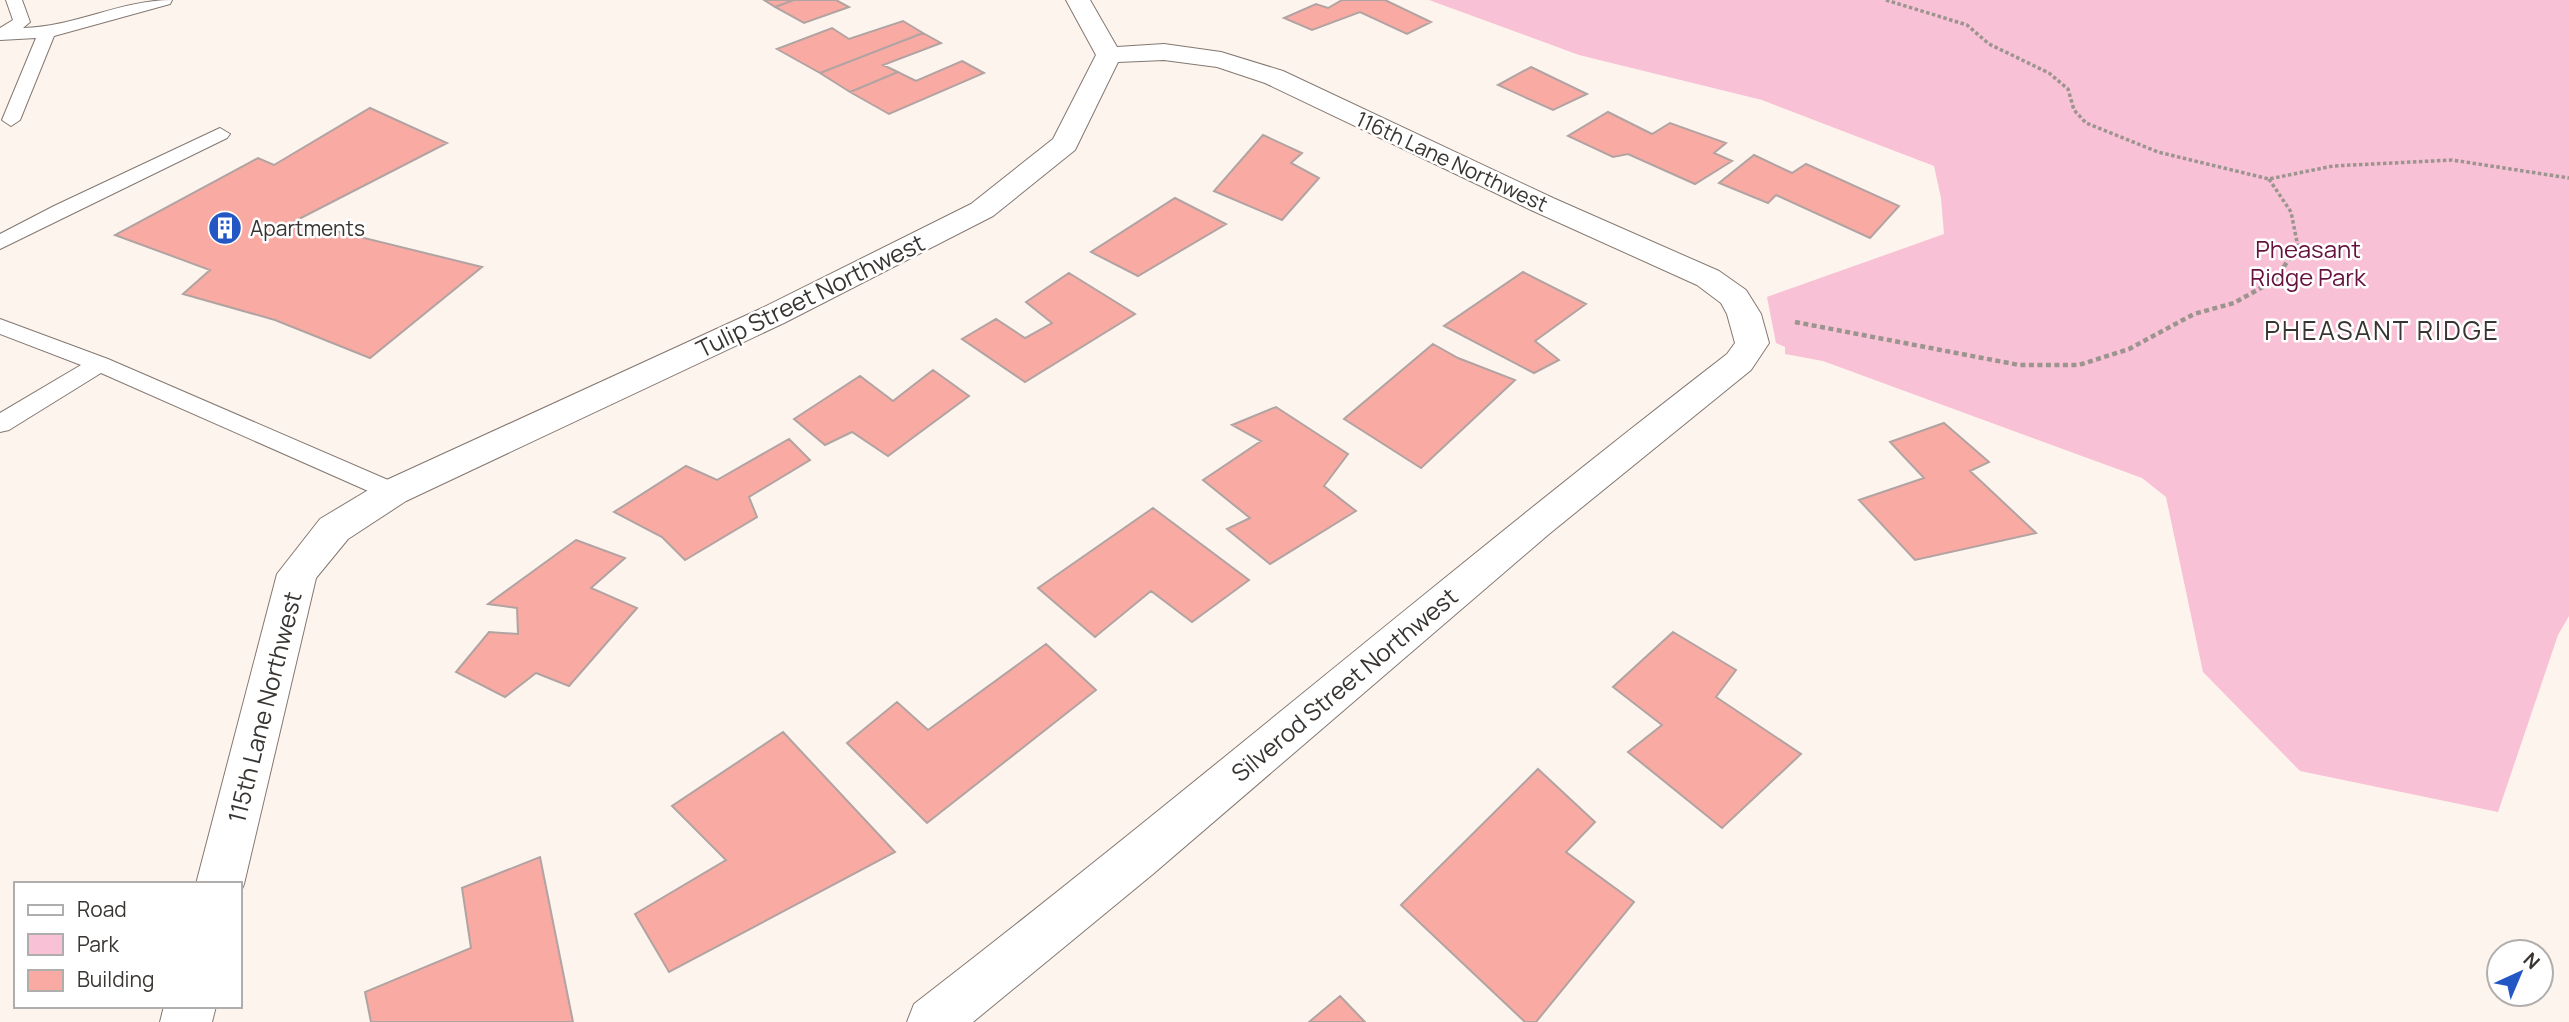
<svg xmlns="http://www.w3.org/2000/svg" width="2569" height="1022" font-family="Manrope,sans-serif">
<style>
.green{fill:#f8c1d5}
.building{fill:#f9aba3;stroke:#b1a3a2;stroke-width:2}
.lines{fill:none;stroke-linecap:round;stroke-linejoin:round}
.service-casing{stroke:#837871;stroke-width:2}
.minor-casing{stroke:#837871;stroke-width:2}
.path-far1{stroke:#9b948f;stroke-width:3.5;stroke-dasharray:3.5 2.5;stroke-linecap:butt}
.path{stroke:#9b948f;stroke-width:4.5;stroke-dasharray:5 3.5;stroke-linecap:butt}
.service{fill:#fff;fill-rule:evenodd}
.minor{fill:#fff;fill-rule:evenodd}
.labels{text-anchor:middle;dominant-baseline:central;stroke-width:5;stroke-linejoin:round;paint-order:stroke}
.far-street-label{font-size:21px;fill:#393532;stroke:#fff}
.far-poi-label{font-size:21px;fill:#393532;stroke:#fff;text-anchor:start}
.park-label{font-size:24px;fill:#66123d;stroke:#fff}
.street-label{font-size:24px;fill:#393532;stroke:#fff}
.neighbourhood-label{font-size:26px;letter-spacing:2px;fill:#393532;stroke:#fff}
</style>
<rect width="100%" height="100%" fill="#fef4ee"/>
<!-- green -->
<path class="green" d="M 1429,0 L 2569,0 L 2569,616 L 2558,635 L 2498,812 L 2300,771 L 2203,672 L 2166,497 L 2142,478 L 1823,361 L 1785,354 L 1785,347 L 1776,343 L 1767,297 L 1944,234 L 1941,198 L 1934,166 L 1762,100 L 1579,55 Z"/>
<!-- building -->
<path class="building" d="M 764,0 L 794,0 L 775,7 Z
M 794,0 L 836,0 L 849,7 L 804,23 L 775,7 Z
M 1342,0 L 1385,0 L 1431,22 L 1407,34 L 1360,12 L 1312,30 L 1284,18 L 1316,4 L 1328,8 Z
M 903,21 L 923,33 L 820,73 L 777,49 L 832,28 L 849,39 Z
M 923,33 L 941,43 L 883,65 L 898,72 L 850,92 L 820,73 Z
M 962,61 L 984,73 L 889,114 L 850,92 L 898,72 L 916,81 Z
M 1531,67 L 1587,94 L 1553,110 L 1498,85 Z
M 370,108 L 447,143 L 295,221 L 482,267 L 370,358 L 275,320 L 183,294 L 210,270 L 115,235 L 258,158 L 274,165 Z
M 1608,112 L 1652,134 L 1670,123 L 1726,143 L 1714,153 L 1732,161 L 1695,184 L 1628,154 L 1613,157 L 1568,136 Z
M 1263,135 L 1302,153 L 1291,163 L 1319,178 L 1282,220 L 1214,191 Z
M 1754,155 L 1792,173 L 1806,164 L 1899,206 L 1870,238 L 1776,195 L 1768,203 L 1719,183 Z
M 1175,198 L 1226,224 L 1138,276 L 1091,252 Z
M 1523,272 L 1586,304 L 1535,341 L 1559,360 L 1534,373 L 1444,326 Z
M 1069,273 L 1135,314 L 1025,382 L 962,339 L 996,319 L 1025,338 L 1052,323 L 1026,302 Z
M 1433,344 L 1458,358 L 1515,380 L 1421,468 L 1344,419 Z
M 933,370 L 969,396 L 888,456 L 852,432 L 825,445 L 794,419 L 860,376 L 893,401 Z
M 1276,407 L 1348,454 L 1324,486 L 1356,511 L 1270,564 L 1227,529 L 1250,518 L 1203,480 L 1261,441 L 1232,425 Z
M 1944,423 L 1989,462 L 1970,471 L 2036,533 L 1915,560 L 1859,500 L 1924,478 L 1890,442 Z
M 789,439 L 810,460 L 749,497 L 757,517 L 685,560 L 662,537 L 614,512 L 686,466 L 717,480 Z
M 1153,508 L 1249,580 L 1192,622 L 1151,591 L 1095,637 L 1038,588 Z
M 576,540 L 625,558 L 591,588 L 637,608 L 569,686 L 536,673 L 505,697 L 456,672 L 489,632 L 518,634 L 517,608 L 488,604 Z
M 1673,632 L 1736,670 L 1716,697 L 1801,754 L 1722,828 L 1628,752 L 1662,725 L 1613,687 Z
M 1046,644 L 1096,690 L 927,823 L 847,743 L 897,702 L 928,730 Z
M 783,732 L 895,852 L 669,972 L 635,914 L 726,860 L 672,806 Z
M 1538,769 L 1595,822 L 1566,852 L 1634,902 L 1536,1022 L 1525,1022 L 1401,905 Z
M 540,857 L 573,1022 L 371,1022 L 365,992 L 471,948 L 462,888 Z
M 1340,996 L 1365,1022 L 1309,1022 Z"/>
<g class="lines">
<!-- service casing -->
<g class="service-casing">
<path id="service" d="M 6,0 L 22,0 L 30,22 L 23,28 C 75,27 120,0 172,0 L 170,4 L 54,36 L 20,120 L 11,126 L 2,120 L 36,38 L 0,40 L 0,28 L 13,20 Z
M 220,128 L 230,134 L 227,138 L 0,249 L 0,234 L 54,206 Z
M 0,319 L 108,359 L 402,486 L 406,492 L 402,498 L 393,501 L 384,498 L 101,373 L 9,430 L 0,432 L 0,413 L 81,365 L 0,334 Z"/>
</g>
<!-- minor casing -->
<g class="minor-casing">
<path id="minor" d="M 1066,0 L 1090,0 L 1117,47 L 1164,44 L 1221,52 L 1283,71 L 1553,198 L 1719,271 L 1746,290 L 1761,314 L 1769,343 L 1751,370 L 1549,534 L 1153,874 L 973,1022 L 907,1022 L 914,1004 C 1189,792 1452,566 1727,354 L 1735,343 L 1727,314 L 1721,303 L 1697,285 L 1531,210 L 1265,83 L 1217,67 L 1164,60 L 1118,62 L 1075,150 L 993,216 L 784,323 L 406,501 L 348,539 L 316,578 L 244,884 L 240,894 L 240,884 L 196,884 L 277,574 L 320,519 L 380,483 L 760,309 L 971,204 L 1053,139 L 1096,55 Z
M 164,1006 L 216,1006 L 212,1022 L 160,1022 Z"/>
</g>
<!-- path-far1 -->
<path class="path-far1" d="M 1886,0 L 1967,25 L 1989,44 L 2049,73 L 2068,89 L 2074,110 L 2086,123 L 2158,152 L 2269,179 L 2333,166 L 2452,160 L 2569,178
M 2269,179 L 2291,212 L 2298,247 L 2290,258"/>
<!-- path -->
<path class="path" d="M 1795,322 L 2019,365 L 2079,365 L 2129,349 L 2194,314 L 2234,303 L 2275,280 L 2291,256"/>
<!-- service -->
<use href="#service" class="service"/>
<!-- minor -->
<use href="#minor" class="minor"/>
</g>
<!-- icons -->
<defs>
<g id="building-disc" transform="scale(1.75)"><circle r="9.5" fill="#2357c4" stroke="#fff"/><path d="M-4-6H4V6H1V3H-1V6H-4ZM-2.5-4.3h1.7v1.8h-1.7ZM.8-4.3h1.7v1.8H.8ZM-2.5-1h1.7V.8h-1.7ZM.8-1h1.7V.8H.8Z" fill="#fff"/></g>
</defs>
<g fill-rule="evenodd">
<use href="#building-disc" x="225" y="228"/>
</g>
<g class="labels">
<!-- far-street labels -->
<g class="far-street-label">
<text transform="translate(1452 161) rotate(25)">116th Lane Northwest</text>
</g>
<!-- far-poi labels -->
<g class="far-poi-label">
<text x="250" y="228">Apartments</text>
</g>
<!-- park labels -->
<g class="park-label">
<text x="2308" y="248">Pheasant<tspan x="2308" dy="28">Ridge Park</tspan></text>
</g>
<!-- street labels -->
<g class="street-label">
<text transform="translate(810 295) rotate(-26)">Tulip Street Northwest</text>
<text transform="translate(1344 684) rotate(-40)">Silverod Street Northwest</text>
<text transform="translate(264 707) rotate(-76)">115th Lane Northwest</text>
</g>
<!-- neighbourhood labels -->
<g class="neighbourhood-label">
<text x="2382" y="330">PHEASANT RIDGE</text>
</g>
</g>
<!-- legend -->
<rect x="14" y="882" width="228" height="126" fill="#ffffff" stroke="#b0aead" stroke-width="2"/>
<rect x="28" y="905" width="35" height="10" fill="#ffffff" stroke="#b0aead" stroke-width="2"/>
<text x="77" y="917" font-size="21" fill="#393532">Road</text>
<rect x="28" y="934" width="35" height="21" fill="#f8c1d5" stroke="#b0aead" stroke-width="2"/>
<text x="77" y="952" font-size="21" fill="#393532">Park</text>
<rect x="28" y="970" width="35" height="21" fill="#f9aba3" stroke="#b0aead" stroke-width="2"/>
<text x="77" y="987" font-size="21" fill="#393532">Building</text>
<!-- north arrow -->
<g transform="translate(2520 973) rotate(44)"><circle r="33" fill="#ffffff" stroke="#b0aead" stroke-width="2"/>
<path d="M0-5L12 26L0 18L-12 26Z" fill="#2357c4"/>
<text y="-10" font-size="19" font-weight="bold" text-anchor="middle" fill="#393532">N</text>
</g>
</svg>
